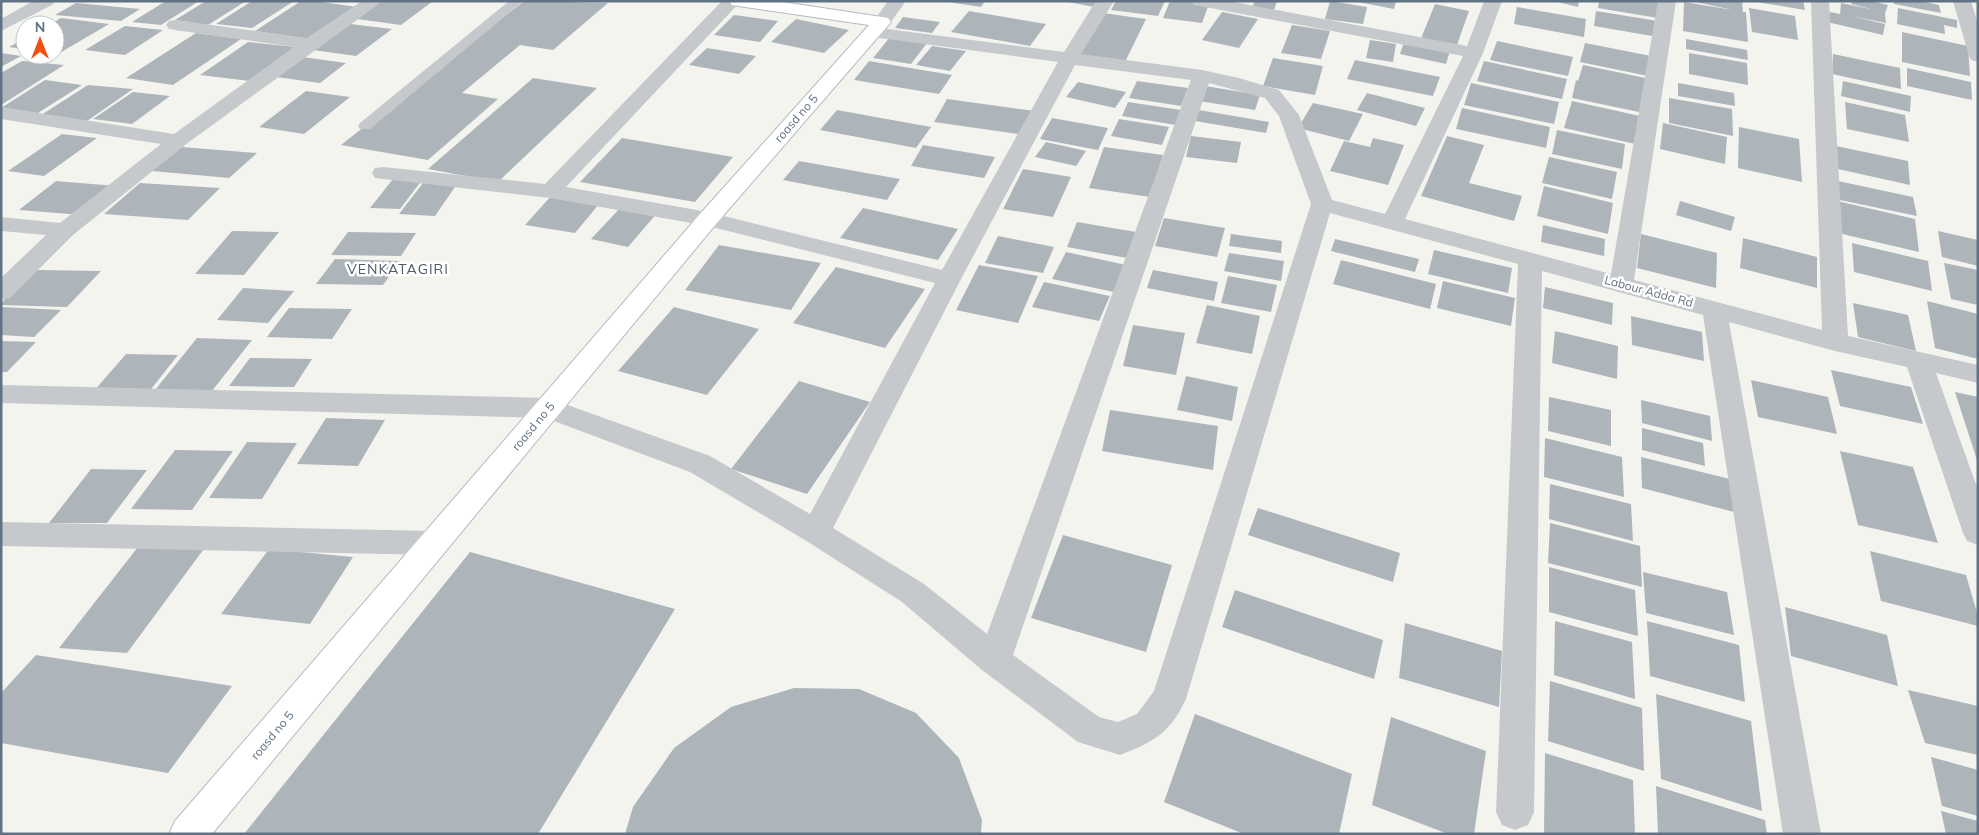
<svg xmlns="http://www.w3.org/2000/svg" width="1979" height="835" font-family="Mulish,sans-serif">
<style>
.building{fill:#adb5ba}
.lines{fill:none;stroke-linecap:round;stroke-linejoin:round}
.secondary-casing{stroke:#b5babf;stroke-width:2}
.lane{fill:#c6c9cc;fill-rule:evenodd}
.street{fill:#c6c9cc;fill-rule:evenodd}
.secondary{fill:#fff;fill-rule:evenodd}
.labels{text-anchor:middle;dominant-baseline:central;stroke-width:5;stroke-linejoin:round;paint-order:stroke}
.street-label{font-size:12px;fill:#607283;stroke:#fff}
.neighbourhood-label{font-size:14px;letter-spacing:1px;fill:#4f5c68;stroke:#fff}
</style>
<rect width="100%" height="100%" fill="#f4f4ef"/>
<!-- building -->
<path class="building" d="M 166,1 L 199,1 L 161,25 L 132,22 Z
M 206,1 L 246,1 L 208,25 L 175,20 Z
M 252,1 L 294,1 L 252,28 L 216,24 Z
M 301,1 L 315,1 L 357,7 L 310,39 L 255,31 Z
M 382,1 L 433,1 L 401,25 L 357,19 Z
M 524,1 L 608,3 L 553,50 L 520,45 L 462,93 L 498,99 L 428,160 L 341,145 Z
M 942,1 L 985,1 L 981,7 Z
M 1063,1 L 1097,1 L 1094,7 Z
M 1116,1 L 1165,1 L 1158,16 L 1111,10 Z
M 1170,1 L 1187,1 L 1209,4 L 1202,23 L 1163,18 Z
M 1255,1 L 1277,1 L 1274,10 L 1252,7 Z
M 1330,1 L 1367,7 L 1363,24 L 1325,19 Z
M 1353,1 L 1396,1 L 1394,9 Z
M 1554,1 L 1579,1 L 1578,7 Z
M 1599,1 L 1658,1 L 1658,18 L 1598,8 Z
M 1691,1 L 1742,1 L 1743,12 L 1746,12 L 1748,42 L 1683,31 L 1684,2 L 1733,10 Z
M 1757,1 L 1803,1 L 1805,10 L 1757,2 Z
M 1852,1 L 1872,1 L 1888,5 L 1885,13 L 1886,23 L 1851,16 L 1885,24 L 1883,35 L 1827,22 L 1830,12 L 1840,14 L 1841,3 L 1875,10 L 1851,4 Z
M 1893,1 L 1920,1 L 1939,5 L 1941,13 L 1894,4 Z
M 76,3 L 140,9 L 121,21 L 55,15 Z
M 1435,4 L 1469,11 L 1456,48 L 1420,41 Z
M 1517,7 L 1586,19 L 1584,37 L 1514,24 Z
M 1749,8 L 1795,16 L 1798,40 L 1752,32 Z
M 1898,8 L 1957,20 L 1957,28 L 1944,25 L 1945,34 L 1897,24 Z
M 969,11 L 1046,24 L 1030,46 L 951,32 Z
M 1596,11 L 1658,21 L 1658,37 L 1594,26 Z
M 1222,12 L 1258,19 L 1239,48 L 1202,40 Z
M 1103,13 L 1146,19 L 1125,62 L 1080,55 Z
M 734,15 L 778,21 L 760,42 L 714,35 Z
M 903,17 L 940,22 L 932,33 L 895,28 Z
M 61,18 L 109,24 L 58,54 L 55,53 L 55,25 L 49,25 Z
M 796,19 L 849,30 L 824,53 L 771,42 Z
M 350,24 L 392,29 L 356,56 L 313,50 Z
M 1292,25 L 1330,31 L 1321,59 L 1281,53 Z
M 125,26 L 163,30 L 125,55 L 85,50 Z
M 1902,32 L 1968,46 L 1970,76 L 1902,62 Z
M 196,33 L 241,39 L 173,85 L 126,78 Z
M 890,37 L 927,43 L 911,64 L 873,58 Z
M 25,38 L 25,49 L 9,47 Z
M 1686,39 L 1747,50 L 1748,60 L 1686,49 Z
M 1370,40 L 1396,44 L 1393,62 L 1366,58 Z
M 1497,41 L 1573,57 L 1568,76 L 1490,60 Z
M 248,42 L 296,47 L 250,81 L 200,75 Z
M 1404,42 L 1450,51 L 1446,64 L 1400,54 Z
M 1585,43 L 1651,56 L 1648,76 L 1580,62 Z
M 932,46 L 966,51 L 950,71 L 916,65 Z
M 707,48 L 756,56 L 739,74 L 689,65 Z
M 1,53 L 21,56 L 1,67 Z
M 1689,53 L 1747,63 L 1748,85 L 1689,74 Z
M 1833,54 L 1900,68 L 1901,89 L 1832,74 Z
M 303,57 L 346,63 L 320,83 L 276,77 Z
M 1273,58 L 1323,66 L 1315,95 L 1263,86 Z
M 1355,60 L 1440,77 L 1433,96 L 1347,79 Z
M 22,61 L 64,65 L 1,105 L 1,73 Z
M 869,61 L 952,75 L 939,94 L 854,80 Z
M 1484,61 L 1567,79 L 1562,99 L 1477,81 Z
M 1583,65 L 1650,79 L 1639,112 L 1572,98 L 1576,80 L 1578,81 Z
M 1907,68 L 1971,82 L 1972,100 L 1907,86 Z
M 533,78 L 597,88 L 498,182 L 428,169 Z
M 45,80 L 82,85 L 38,113 L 1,108 Z
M 1137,81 L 1188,88 L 1181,106 L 1129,98 Z
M 1843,81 L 1911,96 L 1910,112 L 1841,96 Z
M 1078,82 L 1126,92 L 1115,108 L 1066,97 Z
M 1471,83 L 1559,102 L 1554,124 L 1464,105 Z
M 1678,83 L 1734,93 L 1735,106 L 1678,96 Z
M 88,85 L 133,89 L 87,121 L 41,115 Z
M 1205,86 L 1260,95 L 1255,110 L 1199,101 Z
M 306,91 L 350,97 L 304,134 L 259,127 Z
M 133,92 L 170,96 L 132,124 L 93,119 Z
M 1367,93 L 1425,108 L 1416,126 L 1357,110 Z
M 1669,98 L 1732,109 L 1733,136 L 1669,123 Z
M 947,99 L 1035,111 L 1025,135 L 934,122 Z
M 1572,101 L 1640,116 L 1635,144 L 1564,128 Z
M 1128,102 L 1181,110 L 1176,125 L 1122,116 Z
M 1845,102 L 1905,115 L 1909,142 L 1847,129 Z
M 1313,103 L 1363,114 L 1349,141 L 1298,128 Z
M 1462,108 L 1550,127 L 1546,148 L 1456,129 Z
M 837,110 L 931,127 L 916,148 L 820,130 Z
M 1199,110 L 1269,122 L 1266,133 L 1195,121 Z
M 1052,118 L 1108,128 L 1098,150 L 1040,139 Z
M 1119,119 L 1169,127 L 1162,145 L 1111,136 Z
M 1663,123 L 1727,137 L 1725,164 L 1660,149 Z
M 1739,127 L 1799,139 L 1802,182 L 1738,168 Z
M 1557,130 L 1625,144 L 1622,169 L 1552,154 Z
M 62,134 L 97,138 L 44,176 L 8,171 Z
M 1191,136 L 1241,142 L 1237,163 L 1186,157 Z
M 1447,136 L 1484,145 L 1469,183 L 1522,196 L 1514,221 L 1421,196 Z
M 622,138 L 733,157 L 695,202 L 580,182 Z
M 1373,138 L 1404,145 L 1388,185 L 1330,171 L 1344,141 L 1370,147 Z
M 1046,142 L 1086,151 L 1076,166 L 1035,157 Z
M 923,145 L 995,157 L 984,178 L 911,166 Z
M 1836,146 L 1908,161 L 1910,185 L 1838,169 Z
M 182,147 L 257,153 L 229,178 L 152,171 Z
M 1104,147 L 1163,155 L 1150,197 L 1089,188 Z
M 1549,157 L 1617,172 L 1612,199 L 1542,183 Z
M 799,161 L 900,179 L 887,200 L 783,180 Z
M 1023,169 L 1071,177 L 1053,217 L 1003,209 Z
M 393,179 L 422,180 L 400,209 L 370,208 Z
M 56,181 L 116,186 L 82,215 L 19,210 Z
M 1838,181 L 1913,197 L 1917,216 L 1840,200 Z
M 140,183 L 220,188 L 188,220 L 104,214 Z
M 423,183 L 457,184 L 435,216 L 399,214 Z
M 1544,186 L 1613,203 L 1608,234 L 1537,216 Z
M 552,195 L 600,203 L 575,233 L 525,225 Z
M 1680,201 L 1735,217 L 1731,231 L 1676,215 Z
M 1837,201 L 1915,219 L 1919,252 L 1838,233 Z
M 623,205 L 658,212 L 628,247 L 591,239 Z
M 863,208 L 958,229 L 938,260 L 840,238 Z
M 1164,218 L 1225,228 L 1217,257 L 1155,246 Z
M 1077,222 L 1136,232 L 1127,258 L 1067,247 Z
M 1543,225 L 1605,239 L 1604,256 L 1541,242 Z
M 232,231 L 279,232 L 244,275 L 195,274 Z
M 1938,231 L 1978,240 L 1978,266 L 1942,257 Z
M 348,232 L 416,233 L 401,256 L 331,255 Z
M 1231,234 L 1282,241 L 1281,253 L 1229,246 Z
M 1641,234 L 1717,253 L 1716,288 L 1637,268 Z
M 998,236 L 1054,247 L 1043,273 L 985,263 Z
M 1743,238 L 1817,257 L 1817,288 L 1740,268 Z
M 1335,239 L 1419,259 L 1415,272 L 1331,251 Z
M 1852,243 L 1928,261 L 1932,291 L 1854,272 Z
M 719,245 L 821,263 L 791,310 L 685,290 Z
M 1434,250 L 1512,268 L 1508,293 L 1428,274 Z
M 1066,252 L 1131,266 L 1119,293 L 1052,279 Z
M 1229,253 L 1284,261 L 1281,281 L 1224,271 Z
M 335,259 L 400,261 L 383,285 L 316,284 Z
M 1341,260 L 1436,284 L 1430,309 L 1333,284 Z
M 1944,263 L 1978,270 L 1978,305 L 1951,299 Z
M 979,265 L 1038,276 L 1018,323 L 956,310 Z
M 836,267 L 925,289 L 885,348 L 793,323 Z
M 36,270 L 101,271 L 67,307 L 1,305 L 1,303 Z
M 1153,270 L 1218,282 L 1214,301 L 1147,288 Z
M 1228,276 L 1277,285 L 1271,312 L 1221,303 Z
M 1443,281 L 1515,298 L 1511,326 L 1437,308 Z
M 1044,282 L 1110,296 L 1099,321 L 1032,307 Z
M 1545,287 L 1613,303 L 1612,325 L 1543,308 Z
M 243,288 L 294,291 L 268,323 L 217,320 Z
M 1927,301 L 1978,314 L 1978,359 L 1935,348 Z
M 1853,303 L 1908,315 L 1916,351 L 1858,337 Z
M 1207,305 L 1260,316 L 1252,354 L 1196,343 Z
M 3,307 L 61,310 L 34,337 L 1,335 L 1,309 Z
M 674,307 L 759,329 L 707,395 L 618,371 Z
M 289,308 L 352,309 L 332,339 L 267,337 Z
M 1631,316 L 1702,332 L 1704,361 L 1632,345 Z
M 1133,325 L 1185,333 L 1176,375 L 1123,366 Z
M 1555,331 L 1618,346 L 1617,379 L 1552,363 Z
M 197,338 L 252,340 L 212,391 L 155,390 Z
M 1,341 L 36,342 L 7,372 L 1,372 Z
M 126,354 L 178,355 L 148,393 L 93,392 Z
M 250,358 L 312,359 L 294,387 L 229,386 Z
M 1831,370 L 1911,387 L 1923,424 L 1840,406 Z
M 1186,376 L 1238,387 L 1232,421 L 1177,410 Z
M 1751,380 L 1828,397 L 1837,434 L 1758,417 Z
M 799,381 L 870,402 L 807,494 L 731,469 Z
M 1955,392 L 1978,397 L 1978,460 L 1977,460 Z
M 1549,397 L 1611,410 L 1611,446 L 1548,431 Z
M 1641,400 L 1710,416 L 1712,441 L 1642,423 Z
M 1110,410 L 1218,426 L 1213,470 L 1102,451 Z
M 326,418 L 385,420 L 358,466 L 297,464 Z
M 1642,428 L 1703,443 L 1705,466 L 1642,450 Z
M 1545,438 L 1622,457 L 1624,497 L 1544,477 Z
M 247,442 L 297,443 L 262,499 L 209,498 Z
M 175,450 L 233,451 L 192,510 L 131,509 Z
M 1840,451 L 1913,467 L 1938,543 L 1858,525 Z
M 1641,457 L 1730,479 L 1734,512 L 1642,488 Z
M 91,469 L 147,470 L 107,523 L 49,523 Z
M 1550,484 L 1631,504 L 1633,541 L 1549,519 Z
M 1258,508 L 1400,553 L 1393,582 L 1248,535 Z
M 1550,523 L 1640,546 L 1642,587 L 1548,563 Z
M 1063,535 L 1172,565 L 1146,652 L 1031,618 Z
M 145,538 L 209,542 L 127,653 L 59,648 Z
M 269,549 L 353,557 L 310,624 L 221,614 Z
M 1870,551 L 1966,575 L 1978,616 L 1978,626 L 1881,601 Z
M 470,552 L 675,609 L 538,834 L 244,834 Z
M 1549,567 L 1635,590 L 1638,636 L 1549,612 Z
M 1643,572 L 1727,592 L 1734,635 L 1646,613 Z
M 1235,590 L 1383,640 L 1374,679 L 1222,627 Z
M 1785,607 L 1887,635 L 1898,686 L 1791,656 Z
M 1555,621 L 1632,642 L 1635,699 L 1554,675 Z
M 1647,621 L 1739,645 L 1745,702 L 1650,676 Z
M 1405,623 L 1502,651 L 1499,707 L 1399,678 Z
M 36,655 L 232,686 L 168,773 L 1,743 L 1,693 Z
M 1550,681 L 1642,708 L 1644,771 L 1548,741 Z
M 794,688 L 859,689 L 916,713 L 959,758 L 982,820 L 981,834 L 625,834 L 633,807 L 674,748 L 731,707 Z
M 1908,690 L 1978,706 L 1978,755 L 1925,743 Z
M 1656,694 L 1751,721 L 1762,811 L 1661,779 Z
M 1195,714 L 1352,774 L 1339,834 L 1244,834 L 1164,802 Z
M 1391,717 L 1486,751 L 1474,834 L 1448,834 L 1372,805 Z
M 1545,753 L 1633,780 L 1635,834 L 1544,834 Z
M 1931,757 L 1978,770 L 1978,816 L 1942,806 Z
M 1656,786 L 1765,820 L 1767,834 L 1658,834 Z
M 1941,811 L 1978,821 L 1978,834 L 1946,834 Z"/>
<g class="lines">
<!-- secondary casing -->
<g class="secondary-casing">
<path id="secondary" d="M 729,1 L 776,1 L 882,17 L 888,18 L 891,22 L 716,224 L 212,834 L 169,834 L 175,821 L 700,214 L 869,25 L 738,6 L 732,5 Z"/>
</g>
<!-- lane -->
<path class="lane" d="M 509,1 L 523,1 L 370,129 L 360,129 L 358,126 L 360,123 Z"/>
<!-- street -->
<path class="street" d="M 33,1 L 55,1 L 52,5 L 1,31 L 1,19 Z
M 362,1 L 383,1 L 185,145 L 73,235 L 10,298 L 1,300 L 1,278 L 46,235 L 1,231 L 1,217 L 60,223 L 161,144 L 1,119 L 1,107 L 174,134 L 294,47 L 175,30 L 169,29 L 166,25 L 169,21 L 175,20 L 307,38 Z
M 722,1 L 741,1 L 566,187 L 708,212 L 942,270 L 1058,62 L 872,37 L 866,36 L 863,32 L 866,28 L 872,27 L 1064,52 L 1096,1 L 1114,1 L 1081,54 L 1202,70 L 1239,78 L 1279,90 L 1299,115 L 1332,200 L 1385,214 L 1463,56 L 1200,6 L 1194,5 L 1191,1 L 1229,1 L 1467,46 L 1484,1 L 1502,1 L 1483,53 L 1405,219 L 1611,274 L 1658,1 L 1676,1 L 1634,280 L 1822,330 L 1811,1 L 1829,1 L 1848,336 L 1978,365 L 1978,383 L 1936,373 L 1978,490 L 1978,545 L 1967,541 L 1963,533 L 1907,367 L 1835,351 L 1729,322 L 1821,834 L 1783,834 L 1703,315 L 1542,271 L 1534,812 L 1528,825 L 1515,830 L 1502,825 L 1496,812 L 1518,264 L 1330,213 L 1186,699 C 1170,733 1154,742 1120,755 L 1078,742 L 982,670 L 902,602 L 805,540 L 690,472 L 546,418 L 1,403 L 1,385 L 548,398 L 710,456 L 810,514 L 935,283 L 708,226 L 550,198 L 383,179 L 375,178 L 372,173 L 375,168 L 383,167 L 545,184 ZM 1075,65 L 1191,80 L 987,634 L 924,584 L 833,528 L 961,279 ZM 1209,83 L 1265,98 L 1279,116 L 1311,204 L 1154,691 L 1137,714 L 1118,722 L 1099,717 L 1013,655 Z
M 888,1 L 906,1 L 888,26 L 882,27 L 876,26 L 873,22 Z
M 1953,1 L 1971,1 L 1978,24 L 1978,62 L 1971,60 L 1969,56 Z
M 1,522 L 434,531 L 445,534 L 449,543 L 445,552 L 434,555 L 1,546 Z"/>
<!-- secondary -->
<use href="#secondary" class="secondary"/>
</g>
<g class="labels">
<!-- street labels -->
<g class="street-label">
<text transform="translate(796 118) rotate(-49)">roasd no 5</text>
<text transform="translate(1649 291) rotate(15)">Labour Adda Rd</text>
<text transform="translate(533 426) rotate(-50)">roasd no 5</text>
<text transform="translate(272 735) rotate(-50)">roasd no 5</text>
</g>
<!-- neighbourhood labels -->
<g class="neighbourhood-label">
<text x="398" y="269">VENKATAGIRI</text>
</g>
</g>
<!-- border -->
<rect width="1979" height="835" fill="none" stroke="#607283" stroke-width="5"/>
<!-- north arrow -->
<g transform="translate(40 40)"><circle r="24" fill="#ffffff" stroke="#bfc7cd"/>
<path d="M0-4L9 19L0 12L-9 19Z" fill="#f25012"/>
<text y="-8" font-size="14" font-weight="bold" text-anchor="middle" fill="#607283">N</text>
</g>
</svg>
